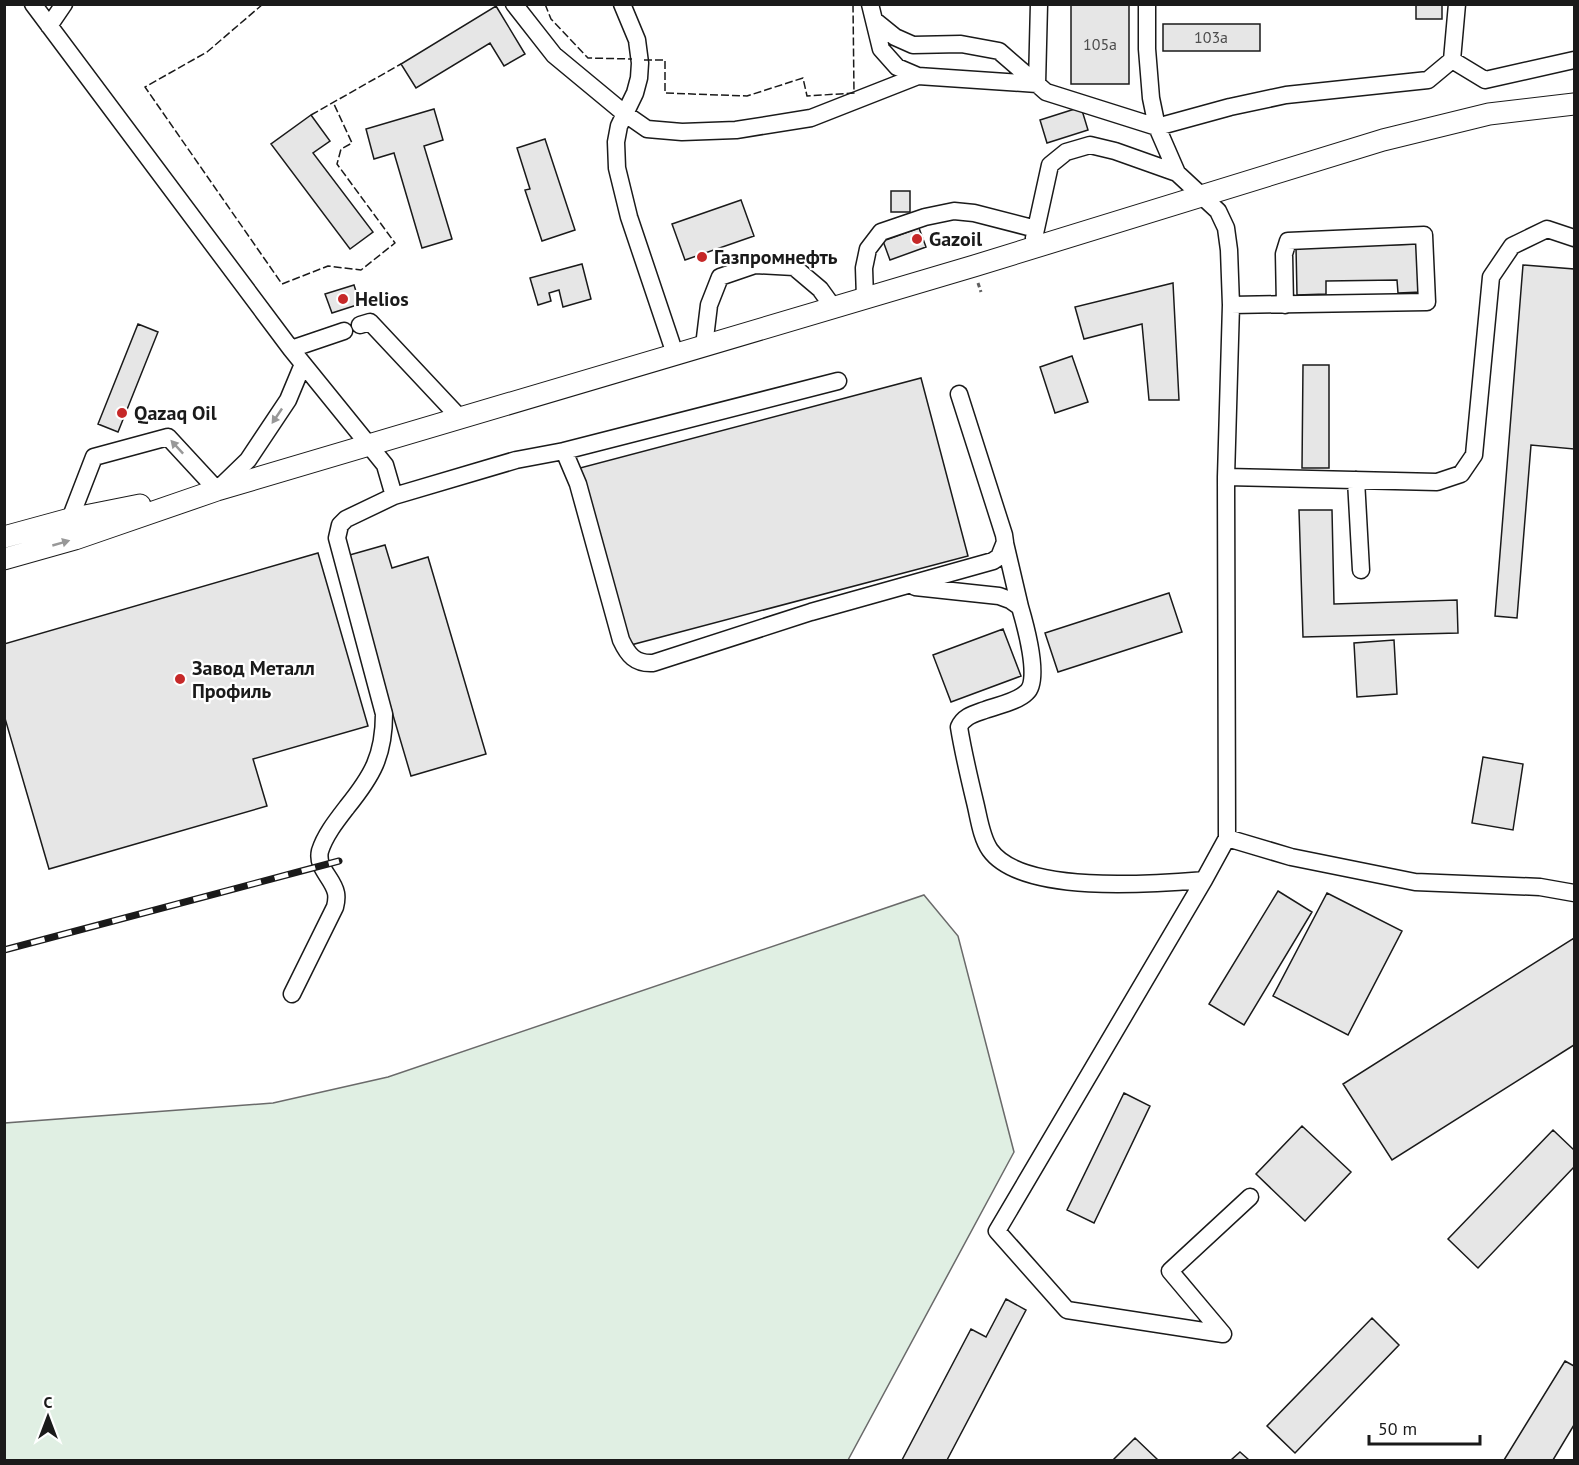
<svg xmlns="http://www.w3.org/2000/svg" width="1579" height="1465" font-family="'PT Sans',sans-serif">
<style>
.green{fill:#e0efe3;stroke:#6a6a6a;stroke-width:1.5}
.building{fill:#e6e6e6;stroke:#1a1a1a;stroke-width:1.5}
.lines{fill:none;stroke-linecap:round;stroke-linejoin:round}
.minor-casing{stroke:#1a1a1a;stroke-width:19}
.major-casing{stroke:#1a1a1a;stroke-width:23}
.path{stroke:#5f5f5f;stroke-width:3;stroke-dasharray:4.5 3;stroke-linecap:butt}
.minor{stroke:#fff;stroke-width:16}
.major{stroke:#fff;stroke-width:21}
.rail-casing{stroke:#1a1a1a;stroke-width:7}
.rail{stroke:#fff;stroke-width:4.5;stroke-dasharray:14;stroke-linecap:butt}
.fence{stroke:#1a1a1a;stroke-width:1.5;stroke-dasharray:8 3;stroke-linecap:butt}
.oneway{fill:#989898}
.poi-dot{fill:#c62828;stroke:#fff;stroke-width:2}
.labels{text-anchor:middle;dominant-baseline:central;stroke-width:4.5;stroke-linejoin:round;paint-order:stroke}
.number-label{font-size:16px;fill:#4d4d4d}
.poi-label{font-size:20px;font-weight:bold;fill:#1a1a1a;stroke:#fff;text-anchor:start}
</style>
<rect width="100%" height="100%" fill="#fff"/>
<!-- green -->
<path class="green" d="M 924,895 L 958,936 L 1014,1152 L 848,1460 L 5,1460 L 5,1123 L 273,1103 L 388,1077 Z"/>
<!-- building -->
<path class="building" d="M 1071,4 L 1129,4 L 1129,84 L 1071,84 Z
M 1416,4 L 1442,4 L 1442,19 L 1416,19 Z
M 496,6 L 525,54 L 504,66 L 490,43 L 416,88 L 401,64 Z
M 1163,24 L 1260,24 L 1260,51 L 1163,51 Z
M 1081,107 L 1088,130 L 1047,143 L 1040,120 Z
M 434,109 L 443,140 L 424,146 L 452,239 L 422,248 L 394,153 L 374,159 L 366,129 Z
M 311,115 L 330,141 L 313,153 L 373,232 L 350,249 L 271,144 Z
M 545,139 L 575,230 L 542,241 L 525,190 L 530,189 L 517,148 Z
M 891,191 L 910,191 L 910,212 L 891,212 Z
M 741,200 L 754,236 L 685,260 L 672,224 Z
M 919,228 L 926,247 L 890,260 L 883,241 Z
M 1420,244 L 1421,292 L 1398,293 L 1397,280 L 1326,281 L 1326,294 L 1297,295 L 1296,247 Z
M 582,264 L 591,299 L 563,307 L 559,290 L 549,293 L 551,301 L 538,305 L 530,278 Z
M 1523,265 L 1574,269 L 1574,449 L 1531,445 L 1517,618 L 1495,616 Z
M 1173,283 L 1179,400 L 1149,400 L 1142,324 L 1084,339 L 1075,307 Z
M 354,285 L 360,304 L 332,313 L 325,294 Z
M 138,324 L 158,332 L 118,432 L 98,424 Z
M 1072,356 L 1088,402 L 1055,413 L 1040,367 Z
M 1303,365 L 1329,365 L 1329,468 L 1302,468 Z
M 921,378 L 968,556 L 627,646 L 580,468 Z
M 1299,510 L 1332,510 L 1334,604 L 1457,600 L 1458,633 L 1303,637 Z
M 385,545 L 392,568 L 428,557 L 486,754 L 411,776 L 346,556 Z
M 318,553 L 368,726 L 253,759 L 267,806 L 49,869 L 4,715 L 4,644 Z
M 1169,593 L 1182,632 L 1058,672 L 1045,633 Z
M 1003,629 L 1021,676 L 951,702 L 933,655 Z
M 1394,640 L 1397,694 L 1357,697 L 1354,643 Z
M 1483,757 L 1523,764 L 1513,830 L 1472,823 Z
M 1278,891 L 1312,912 L 1244,1025 L 1209,1004 Z
M 1327,893 L 1402,931 L 1348,1035 L 1273,996 Z
M 1574,938 L 1574,1045 L 1392,1160 L 1343,1084 Z
M 1124,1093 L 1150,1106 L 1094,1223 L 1067,1210 Z
M 1302,1126 L 1351,1172 L 1305,1221 L 1256,1174 Z
M 1553,1130 L 1574,1150 L 1574,1167 L 1478,1268 L 1448,1239 Z
M 1006,1299 L 1026,1310 L 947,1460 L 902,1460 L 971,1329 L 986,1337 Z
M 1372,1318 L 1399,1345 L 1295,1453 L 1267,1426 Z
M 1565,1361 L 1574,1366 L 1574,1425 L 1553,1460 L 1504,1460 Z
M 1135,1438 L 1158,1460 L 1113,1460 Z
M 1240,1452 L 1249,1460 L 1231,1460 Z"/>
<g class="lines">
<!-- minor casing -->
<g class="minor-casing">
<path id="minor" d="M 33,4 L 291,349 L 385,465 L 394,496 L 346,519 L 340,525 L 337,538 L 384,714 C 384,756 372,776 347,807 C 337,820 325,835 320,851 C 316,868 333,878 336,893 C 337,898 336,903 335,907 L 292,994
M 514,4 L 554,55 L 624,113 L 647,129 L 682,132 L 736,130 L 811,118 L 918,76
M 622,4 L 637,40 L 640,63 L 639,78 L 635,93 L 619,126 L 616,142 L 617,168 L 629,217 L 675,354
M 870,4 L 881,49 L 897,67 L 918,76 L 1037,84 L 999,51 L 961,44 L 913,45 L 895,37 L 874,20
M 1039,4 L 1037,84 L 1046,92 L 1157,127 L 1230,107 L 1286,95 L 1428,80 L 1452,60 L 1457,4
M 1147,4 L 1147,49 L 1151,98 L 1157,127 L 1177,173 L 1218,211 L 1226,228 L 1229,250 L 1231,305 L 1226,477 L 1227,838 L 1204,880 L 997,1231 L 1067,1310 L 1223,1334 L 1170,1271 L 1250,1197
M 49,26 L 64,4
M 1452,60 L 1485,80 L 1574,60
M 1034,238 L 1050,165 L 1066,152 L 1090,145 L 1115,151 L 1177,173
M 865,298 L 864,268 L 868,249 L 881,232 L 925,217 L 954,211 L 974,213 L 1036,229
M 1231,305 L 1427,302 L 1424,235 L 1288,241 L 1284,254 L 1285,305
M 360,325 L 370,322 L 460,418
M 704,346 L 709,305 L 720,277 L 755,265 L 794,267 L 820,289 L 833,307
M 291,349 L 344,331
M 564,451 L 838,381
M 1226,477 L 1437,482 L 1461,474 L 1474,455 L 1491,277 L 1512,246 L 1547,229 L 1574,238
M 1356,480 L 1361,570
M 394,496 L 516,460 L 564,451 L 578,484 L 621,640 C 628,655 635,664 653,663 L 811,612 L 993,561 L 999,557 L 1005,542 L 1004,535 L 959,394
M 70,519 L 94,457 L 168,437 L 217,490 L 248,460 L 288,400 L 303,364
M 1005,543 L 1020,607
M 915,587 L 999,596 L 1010,600 L 1020,607 C 1025,624 1041,680 1027,692 C 1017,702 998,705 985,710 C 974,714 964,716 959,727 C 963,752 969,777 975,802 C 979,818 981,837 990,850 C 1022,895 1154,884 1204,880
M 1227,838 L 1291,857 L 1415,882 L 1540,887 L 1574,893"/>
</g>
<!-- major casing -->
<g class="major-casing">
<path id="major" d="M 4,537 L 70,519 L 140,505
M 4,559 L 75,539 L 217,490 L 974,266 L 1383,140 L 1489,114 L 1574,104"/>
</g>
<!-- path -->
<path class="path" d="M 978,283 L 981,292"/>
<!-- minor -->
<use href="#minor" class="minor"/>
<!-- major -->
<use href="#major" class="major"/>
<!-- rail casing -->
<g class="rail-casing">
<path id="rail" d="M 4,950 L 339,861"/>
</g>
<!-- rail -->
<use href="#rail" class="rail"/>
<!-- fence -->
<path class="fence" d="M 263,4 L 207,52 L 145,87 L 282,284 L 328,266 L 361,270 L 395,243 L 337,164 L 341,149 L 352,143 L 333,102
M 545,4 L 551,19 L 588,58 L 632,59
M 644,60 L 665,60 L 665,93 L 747,96 L 803,78 L 807,96 L 854,93 L 853,4
M 311,115 L 401,64"/>
</g>
<!-- one-way arrows -->
<defs><path id="oneway-solid" d="M-6-.8H1V-3.2L6.5 0L1 3.2V.8H-6Z" transform="scale(1.5)"/></defs>
<g class="oneway">
<use href="#oneway-solid" transform="translate(277 416) rotate(124)"/>
<use href="#oneway-solid" transform="translate(177 447) rotate(-133)"/>
<use href="#oneway-solid" transform="translate(61 543) rotate(-16)"/>
</g>
<!-- markers -->
<g class="poi-dot">
<circle cx="917" cy="239" r="6"/>
<circle cx="702" cy="257" r="6"/>
<circle cx="343" cy="299" r="6"/>
<circle cx="122" cy="413" r="6"/>
<circle cx="180" cy="679" r="6"/>
</g>
<g class="labels">
<!-- number labels -->
<g class="number-label">
<text x="1211" y="37">103а</text>
<text x="1100" y="44">105а</text>
</g>
<!-- poi labels -->
<g class="poi-label">
<text x="929" y="239">Gazoil</text>
<text x="714" y="257">Газпромнефть</text>
<text x="355" y="299">Helios</text>
<text x="134" y="413">Qazaq Oil</text>
<text x="192" y="668">Завод Металл<tspan x="192" dy="23">Профиль</tspan></text>
</g>
</g>
<!-- border -->
<rect width="1579" height="1465" fill="none" stroke="#1a1a1a" stroke-width="12"/>
<!-- north arrow -->
<g transform="translate(48 1417)" stroke="#ffffff" stroke-width="4.5" paint-order="stroke">
<path d="M0-4.5L10 22L0 15L-10 22Z" fill="#1a1a1a"/>
<text y="-9" font-size="16" font-weight="bold" text-anchor="middle" fill="#1a1a1a">С</text>
</g>
<!-- scale -->
<path d="M1369 1435v9h111v-9" fill="none" stroke="#1a1a1a" stroke-width="3"/>
<text x="1378" y="1435" font-size="18" fill="#1a1a1a" stroke="#ffffff" stroke-width="4.5" paint-order="stroke">50 m</text>
</svg>
